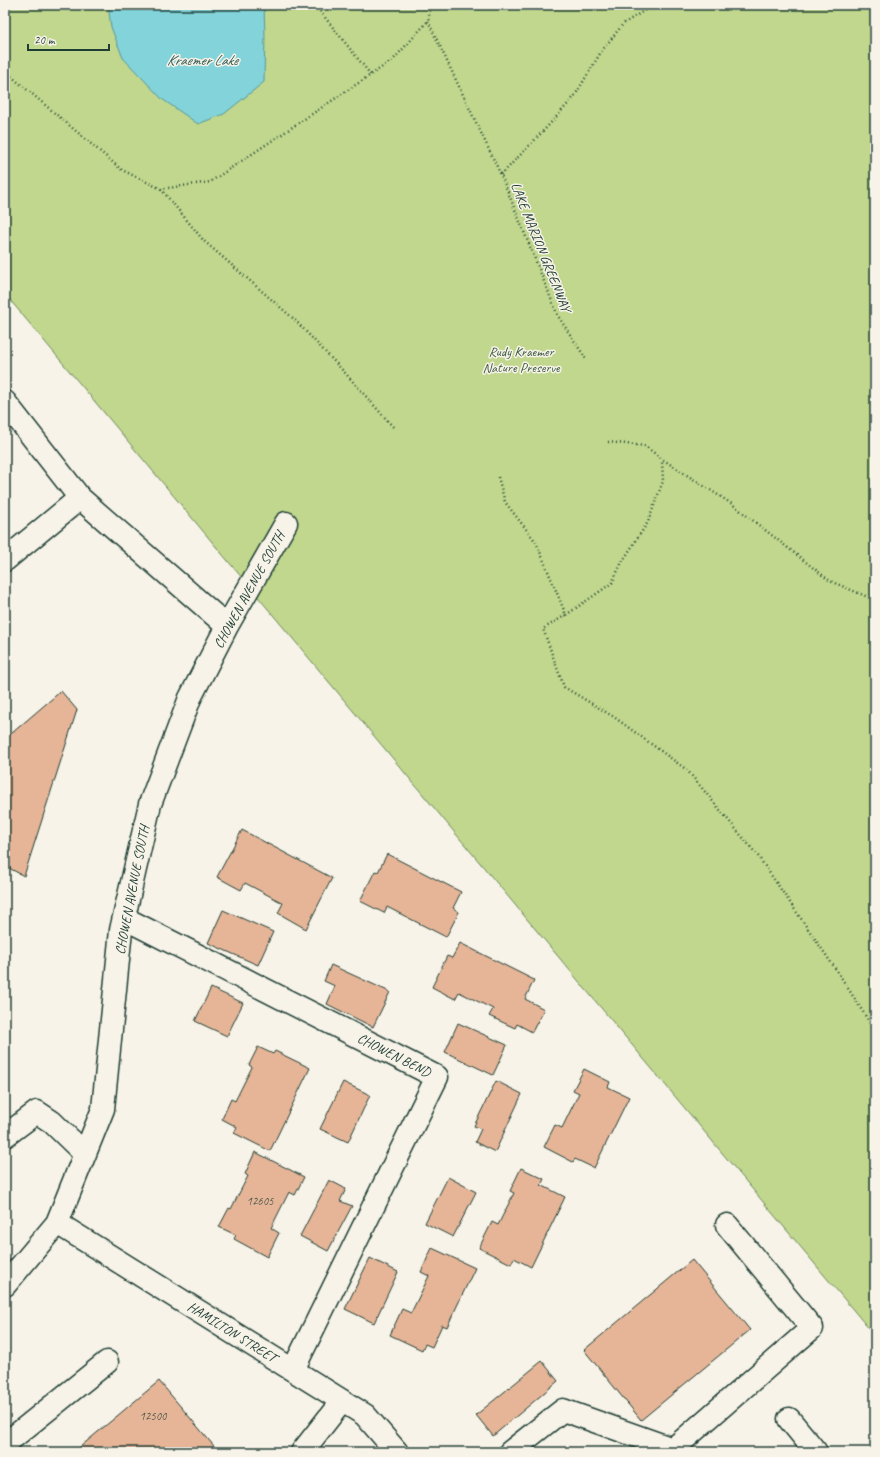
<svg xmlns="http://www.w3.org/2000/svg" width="880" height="1457" font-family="Caveat,sans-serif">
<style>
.green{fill:#c0d78d;stroke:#708a60}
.water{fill:#82d3da;stroke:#5a9798}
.building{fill:#e6b597;stroke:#1f3d34}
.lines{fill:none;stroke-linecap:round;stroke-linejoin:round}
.minor-casing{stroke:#1f3d34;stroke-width:25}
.path{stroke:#1f3d34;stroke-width:2.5;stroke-dasharray:1 3;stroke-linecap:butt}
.minor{stroke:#f7f3e8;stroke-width:22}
.labels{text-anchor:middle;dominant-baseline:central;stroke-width:3;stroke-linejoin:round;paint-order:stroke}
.number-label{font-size:12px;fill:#515b4d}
.street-label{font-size:14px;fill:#1f3d34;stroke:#f7f3e8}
.park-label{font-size:14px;fill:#3f5c46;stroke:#f7f3e8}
.water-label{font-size:15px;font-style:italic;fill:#335b55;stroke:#f7f3e8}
</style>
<rect width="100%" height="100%" fill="#f7f3e8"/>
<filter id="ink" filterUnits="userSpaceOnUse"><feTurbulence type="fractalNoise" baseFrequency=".025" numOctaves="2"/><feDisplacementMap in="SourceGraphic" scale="8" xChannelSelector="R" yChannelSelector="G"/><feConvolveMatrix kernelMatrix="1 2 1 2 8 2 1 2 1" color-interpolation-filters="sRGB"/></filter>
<g filter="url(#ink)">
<!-- green -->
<path class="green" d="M 5,5 L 875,5 L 875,1336 L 5,294 Z"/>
<!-- water -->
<path class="water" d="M 108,5 L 264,5 L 265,37 L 264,82 L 224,114 L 198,124 L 162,99 L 123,58 L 111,27 Z"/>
<!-- building -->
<path class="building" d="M 61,691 L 77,710 L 24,876 L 5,866 L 5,739 Z
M 242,830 L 332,878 L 306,929 L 278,913 L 283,903 L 245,883 L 241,890 L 217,877 Z
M 387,854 L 461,892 L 453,908 L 459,912 L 446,937 L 387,907 L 384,913 L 360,901 L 375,871 L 378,872 Z
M 223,910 L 273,932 L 258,965 L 208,943 Z
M 460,943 L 534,980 L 525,999 L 544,1009 L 532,1032 L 517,1024 L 515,1028 L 489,1016 L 493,1009 L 459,992 L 455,999 L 432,987 L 447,956 L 452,958 Z
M 331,965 L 390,992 L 373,1027 L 327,1004 L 335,986 L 324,981 Z
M 211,988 L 243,1003 L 227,1036 L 195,1021 Z
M 458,1023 L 507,1045 L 493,1075 L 445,1052 Z
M 258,1047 L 273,1054 L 275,1051 L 310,1068 L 270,1151 L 234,1133 L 237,1127 L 222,1119 L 231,1099 L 235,1101 L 252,1067 L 249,1065 Z
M 584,1069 L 610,1082 L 608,1087 L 629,1097 L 594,1168 L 575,1159 L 573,1162 L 544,1147 L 555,1125 L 562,1128 L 579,1093 L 573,1090 Z
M 496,1081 L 522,1094 L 495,1152 L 475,1142 L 481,1129 L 474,1126 Z
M 343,1082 L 370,1095 L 348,1142 L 320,1129 Z
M 255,1152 L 304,1177 L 295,1195 L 289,1192 L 271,1228 L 279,1233 L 267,1257 L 234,1239 L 236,1235 L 219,1227 L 229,1208 L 231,1209 L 248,1176 L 245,1174 Z
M 521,1168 L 544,1179 L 541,1185 L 565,1197 L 531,1267 L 514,1258 L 511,1264 L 479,1248 L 492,1222 L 498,1225 L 514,1193 L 510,1191 Z
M 448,1177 L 476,1192 L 453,1237 L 425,1223 Z
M 329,1180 L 346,1189 L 340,1201 L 352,1206 L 328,1251 L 300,1236 Z
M 432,1248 L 475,1268 L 447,1327 L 442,1325 L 432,1347 L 425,1344 L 422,1350 L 390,1335 L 402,1309 L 411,1313 L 429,1276 L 421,1272 Z
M 370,1258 L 398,1272 L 374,1323 L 345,1309 Z
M 692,1260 L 750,1330 L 641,1420 L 584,1350 Z
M 542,1361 L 558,1381 L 493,1436 L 476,1415 Z
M 159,1381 L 219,1452 L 74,1452 Z"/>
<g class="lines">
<!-- minor casing -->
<g class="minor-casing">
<path id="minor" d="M 5,402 L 80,498 L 227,626
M 5,560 L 80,498
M 124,918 L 437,1077 L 293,1370
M 5,1136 L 37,1112 L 52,1122 L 85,1154
M 57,1223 L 365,1415 L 397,1452
M 5,1285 L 57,1223 L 103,1109 L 121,930 L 150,804 L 190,698 L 227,626 L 286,523
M 789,1419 L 816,1452
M 5,1444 L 107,1362
M 302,1452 L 342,1401
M 510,1452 L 563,1410 L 673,1449 L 812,1328 L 727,1225"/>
</g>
<!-- path -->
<path class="path" d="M 315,5 L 371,75
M 428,21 L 501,175 L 558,316 L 586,359
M 5,71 L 122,170 L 161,189 L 210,182 L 393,60 L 428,21 L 431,5
M 501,175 L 548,126 L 574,97 L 601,52 L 623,24 L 653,5
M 161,189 L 204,241 L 294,319 L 347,375 L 395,429
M 608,442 L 645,446 L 662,459 L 732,504 L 830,581 L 875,600
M 498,477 L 505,502 L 536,542 L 566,615 L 543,629 L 564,687 L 614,717 L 687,770 L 758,856 L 839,974 L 875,1031
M 566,615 L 612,583 L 622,562 L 648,522 L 663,481 L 662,460"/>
<!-- minor -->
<use href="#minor" class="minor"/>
</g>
</g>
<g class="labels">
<!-- number labels -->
<g class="number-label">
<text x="260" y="1201">12605</text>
<text x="153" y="1416">12500</text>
</g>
<!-- street labels -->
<g class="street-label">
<text transform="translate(541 247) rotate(68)">LAKE MARION GREENWAY</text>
<text transform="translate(249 590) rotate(-61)">CHOWEN AVENUE SOUTH</text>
<text transform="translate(132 890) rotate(-79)">CHOWEN AVENUE SOUTH</text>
<text transform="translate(394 1055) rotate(27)">CHOWEN BEND</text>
<text transform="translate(232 1332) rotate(32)">HAMILTON STREET</text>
</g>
<!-- park labels -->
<g class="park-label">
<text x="521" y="351">Rudy Kraemer<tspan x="521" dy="16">Nature Preserve</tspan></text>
</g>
<!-- water labels -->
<g class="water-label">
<text x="202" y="60">Kraemer Lake</text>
</g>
</g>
<!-- margin -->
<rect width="880" height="1457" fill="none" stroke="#f7f3e8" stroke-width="20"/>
<rect x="10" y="10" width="860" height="1437" fill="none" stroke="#1f3d34" stroke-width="1.5" filter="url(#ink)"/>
<!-- scale -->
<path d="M28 44v6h81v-6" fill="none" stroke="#1f3d34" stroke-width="2"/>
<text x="34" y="44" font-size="12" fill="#1f3d34" stroke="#f7f3e8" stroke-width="3" paint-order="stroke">20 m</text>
</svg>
